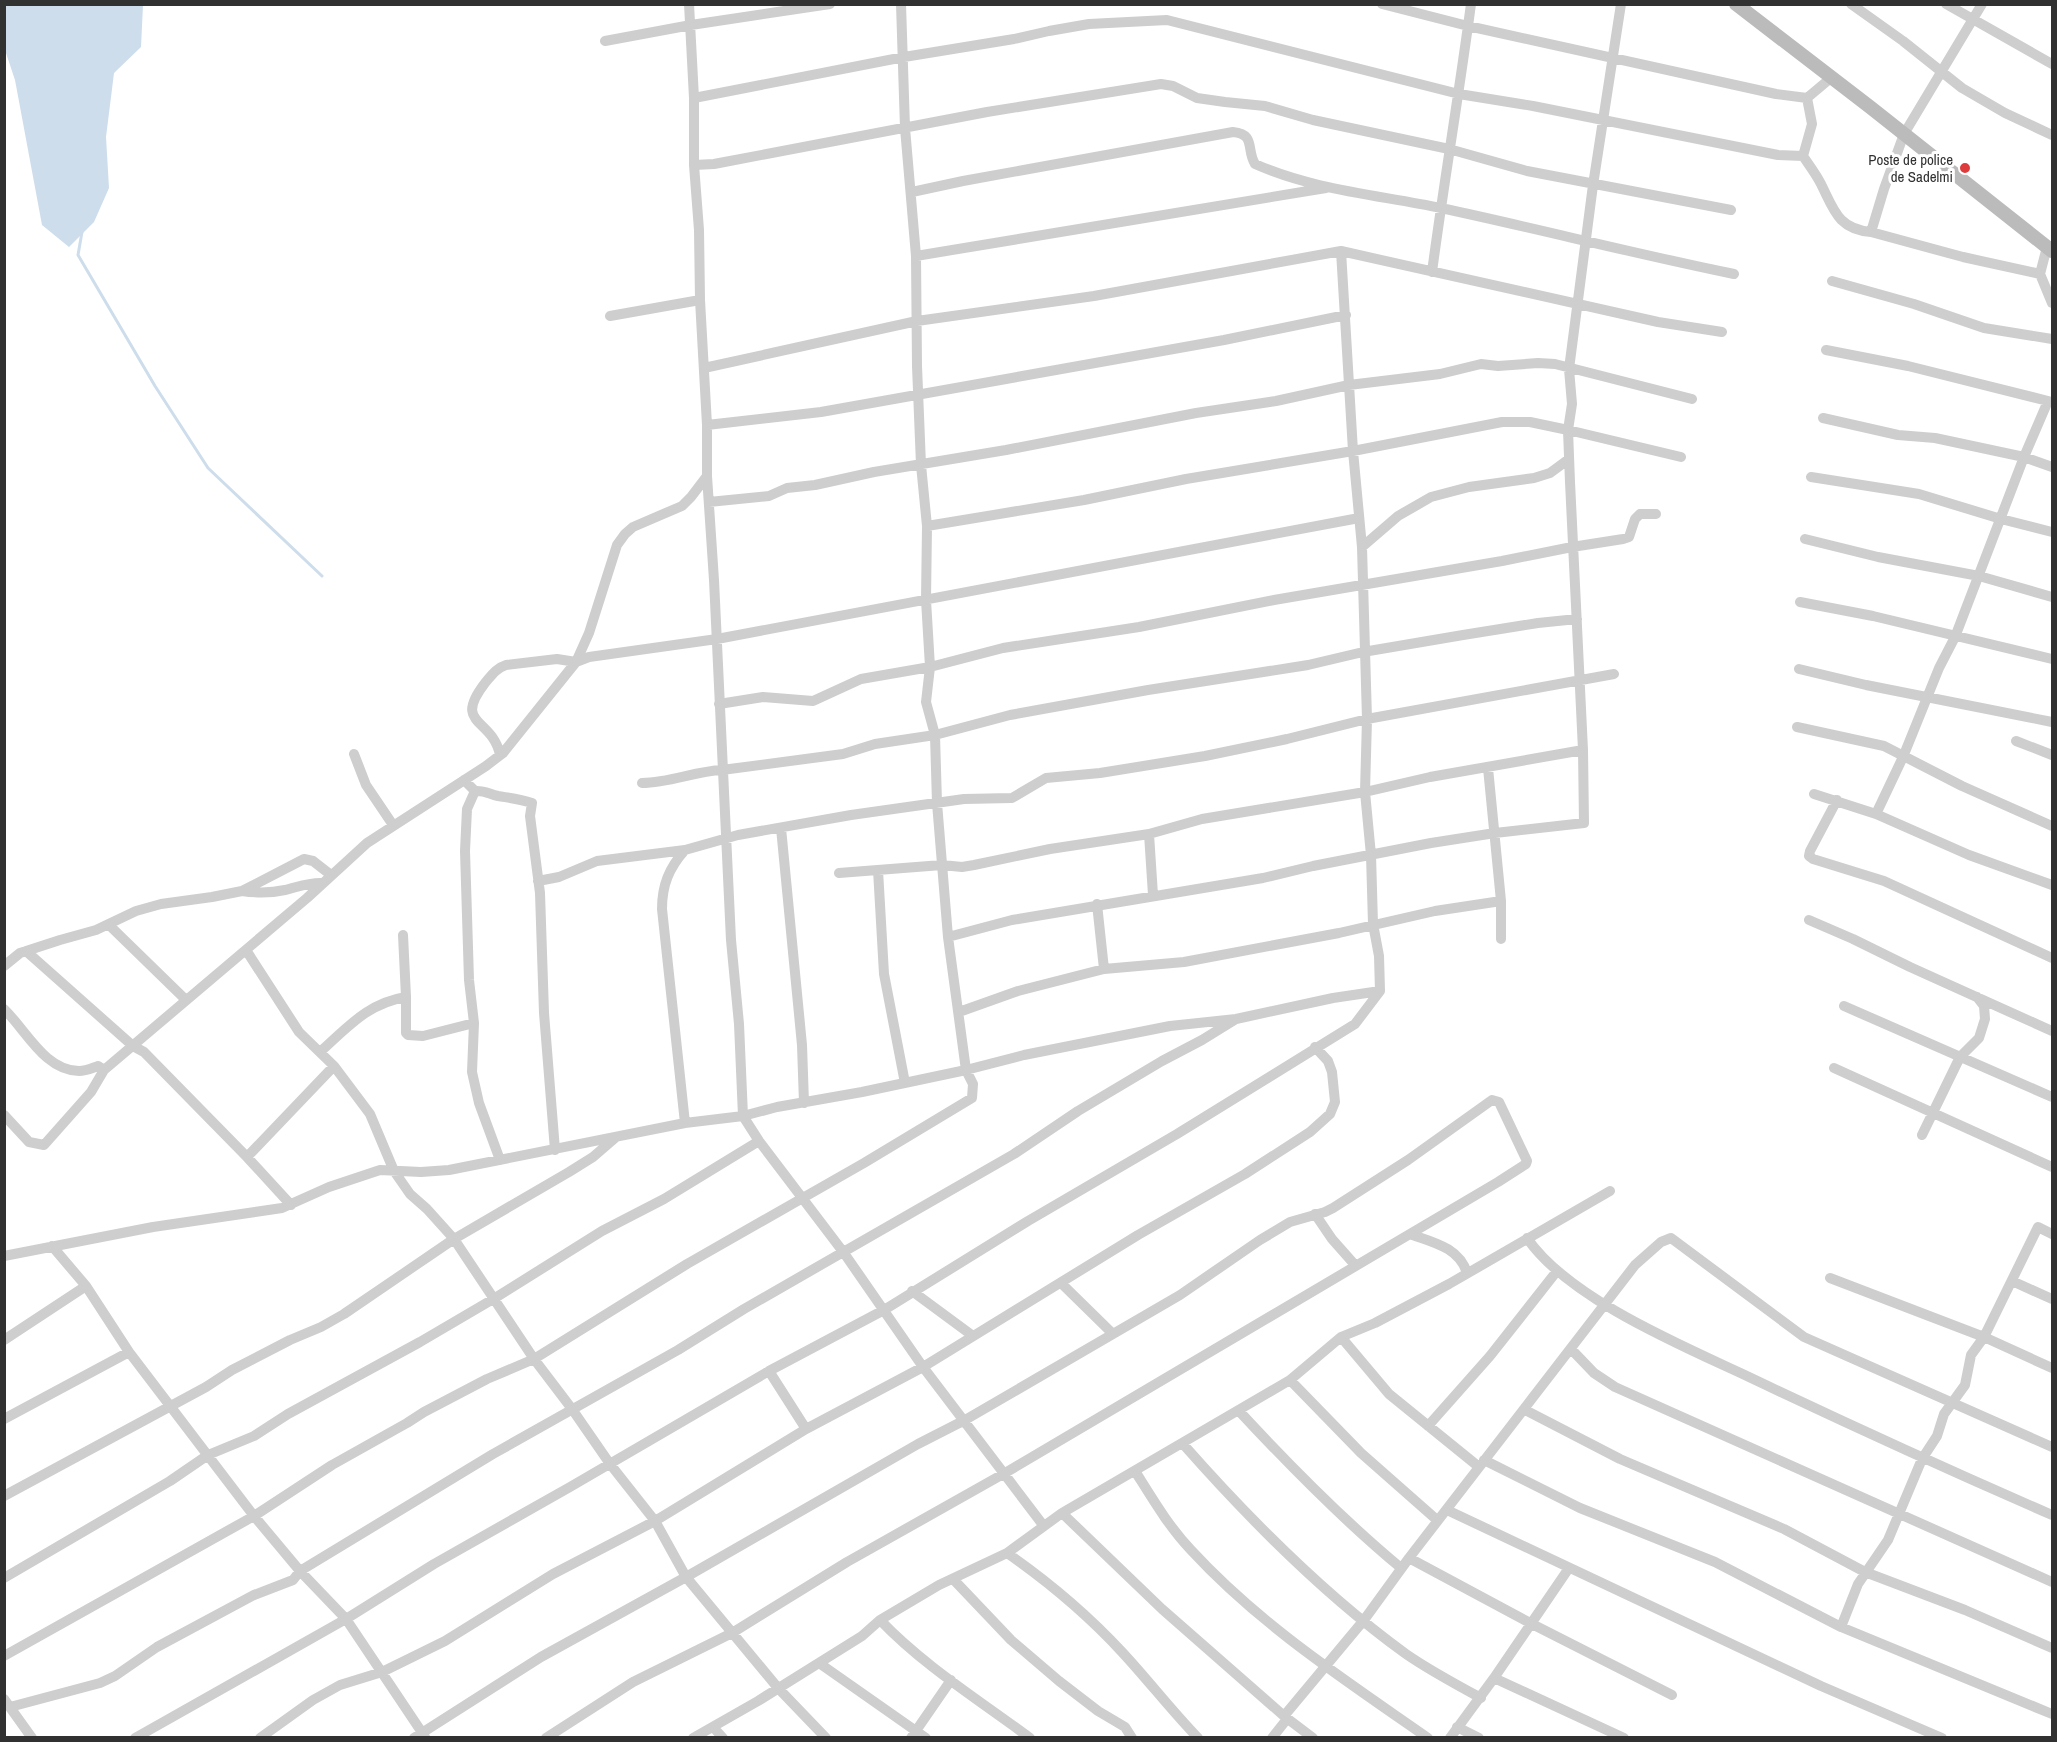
<svg xmlns="http://www.w3.org/2000/svg" width="2057" height="1742" font-family="'Archivo Narrow',sans-serif">
<style>
.water{fill:#cdddeb}
.lines{fill:none;stroke-linecap:round;stroke-linejoin:round}
.stream{stroke:#cdddeb;stroke-width:3}
.street{stroke:#cecece;stroke-width:10}
.secondary{stroke:#bbb;stroke-width:14}
.poi-dot{fill:#de3c3c;stroke:#fff;stroke-width:2}
.labels{text-anchor:middle;dominant-baseline:central;stroke-width:6;stroke-linejoin:round;paint-order:stroke}
.poi-label{font-size:15px;fill:#313131;stroke:#fff;text-anchor:end}
</style>
<rect width="100%" height="100%" fill="#fff"/>
<!-- water -->
<path class="water" d="M 4,5 L 143,5 L 141,47 L 114,73 L 106,137 L 109,188 L 94,222 L 69,247 L 42,225 L 15,80 L 5,50 Z"/>
<g class="lines">
<!-- stream -->
<path class="stream" d="M 82,232 L 78,255 L 155,386 L 208,468 L 322,576"/>
<!-- street -->
<path class="street" d="M 1382,4 L 1468,26 L 1776,94 L 1807,98 L 1832,77
M 1851,4 L 1903,41 L 1962,88 L 2005,113 L 2052,135
M 1946,4 L 2052,64
M 605,41 L 691,25 L 830,4
M 694,98 L 904,57 L 1014,39 L 1049,31 L 1089,24 L 1167,20 L 1459,94 L 1533,106 L 1778,155 L 1803,156 L 1812,124 L 1807,98
M 1803,156 C 1809,165 1816,174 1821,184 C 1834,210 1838,229 1871,232 L 1963,257 L 2040,274
M 694,165 L 714,164 L 987,112 L 1161,84 L 1173,86 L 1197,98 L 1225,102 L 1265,106 L 1313,120 L 1449,149 L 1527,171 L 1731,210
M 912,192 L 963,181 L 1233,132 C 1256,134 1246,150 1255,164 C 1313,190 1379,195 1441,208 C 1539,229 1636,254 1734,274
M 1871,232 L 1884,189 L 1904,134 L 1982,4
M 2047,247 L 2040,274 L 2052,303
M 916,256 L 1326,188
M 1432,272 C 1444,182 1459,94 1471,4
M 1832,281 L 1914,304 L 1984,328 L 2052,339
M 610,316 L 700,300
M 1826,350 L 1908,366 L 2052,402
M 704,368 L 917,321 L 1094,296 L 1341,251 L 1658,322 L 1722,332
M 1823,418 L 1898,435 L 1935,438 L 2024,457 L 2052,467
M 707,425 L 821,412 L 1224,340 L 1346,315
M 707,476 L 714,580 L 731,940 L 739,1024 L 743,1116 L 777,1107 L 862,1092 L 966,1070 L 1024,1055 L 1170,1026 L 1236,1019 L 1333,998 L 1380,991
M 1811,477 L 1919,494 L 2001,519 L 2052,532
M 709,502 L 769,496 L 787,488 L 815,485 L 874,472 L 1006,450 L 1196,413 L 1276,401 L 1349,385 L 1440,374 L 1481,364 L 1498,366 L 1538,363 L 1555,364 L 1692,399
M 927,526 L 1084,500 L 1186,479 L 1353,451 L 1502,422 L 1530,422 L 1568,430 L 1681,457
M 1805,539 L 1878,557 L 1979,576 L 2052,597
M 1362,547 L 1398,516 L 1431,497 L 1469,487 L 1534,478 L 1550,473 L 1569,459
M 1800,602 L 1873,616 L 2052,659
M 1799,669 L 1866,685 L 2052,722
M 719,704 L 763,697 L 813,701 L 861,679 L 930,667 L 1003,648 L 1139,627 L 1274,600 L 1502,561 L 1572,547 L 1623,539 L 1629,537 L 1635,519 L 1640,514 L 1656,514
M 1797,727 L 1884,746 L 1962,786 L 2052,826
M 2016,741 L 2052,755
M 354,754 L 366,785 L 393,825
M 500,755 C 492,717 452,726 485,683 C 491,676 496,668 506,665 L 557,659 L 576,662 L 589,657 L 717,639 L 1359,518
M 1488,768 L 1501,901 L 1501,939
M 464,780 L 475,791 C 484,790 489,794 498,796 C 510,798 520,799 532,803 L 530,816 L 540,893 L 544,1013 L 555,1150
M 642,783 C 670,783 695,771 722,770 L 843,754 L 875,744 L 935,735 L 1010,715 L 1148,690 L 1308,665 L 1363,652 L 1463,635 L 1538,623 L 1577,619
M 475,791 L 467,809 L 465,851 L 469,980 L 474,1023 L 472,1072 L 479,1103 L 500,1160
M 1814,794 L 1876,814 L 1969,855 L 2052,885
M 1837,800 L 1810,851 L 1809,856 L 1813,859 L 1884,881 L 2052,958
M 1876,814 L 1903,757 L 1939,668 L 1955,637 L 2024,457 L 2048,401
M 781,828 L 802,1045 L 804,1103
M 1149,834 L 1153,895
M 878,870 L 884,974 L 905,1083
M 839,873 L 942,865 L 962,867 L 974,865 L 1050,849 L 1149,834 L 1202,819 L 1365,792 L 1430,777 L 1583,750
M 538,881 L 559,877 L 597,861 L 685,850 L 738,835 L 851,815 L 964,799 L 1012,798 L 1046,778 L 1100,773 L 1205,756 L 1287,739 L 1367,719 L 1614,674
M 242,891 C 256,893 271,893 285,890 C 298,887 309,882 323,883
M 1097,904 L 1104,969
M 1809,920 L 1853,939 L 1910,967 L 2052,1031
M 109,925 L 186,1000
M 403,935 L 406,997 L 406,1033 L 408,1035 L 423,1036 L 474,1023
M 948,937 L 1012,920 L 1263,878 L 1313,866 L 1431,843 L 1495,833 L 1584,823 L 1583,750 L 1570,482 L 1568,430 L 1572,404 L 1569,369 L 1593,185 L 1621,4
M 246,950 L 299,1032 L 334,1066 L 370,1114 L 394,1171 L 410,1194 L 427,1209 L 454,1239 L 534,1359 L 572,1409 L 610,1464 L 655,1521 L 686,1577 L 778,1688 L 826,1738
M 26,951 L 133,1046 L 144,1052 L 247,1157 L 291,1205
M 4,966 L 20,953 L 60,940 L 96,930 L 136,911 L 161,904 L 212,897 L 242,891 L 304,859 L 313,861 L 331,875
M 1844,1006 L 2052,1097
M 4,1009 C 26,1030 45,1071 79,1071 C 86,1071 92,1068 98,1066 L 104,1070
M 959,1012 L 1018,991 L 1104,969 L 1184,962 L 1339,933 L 1435,911 L 1501,901
M 320,1052 C 348,1027 368,1003 406,997
M 1834,1068 L 2052,1167
M 4,1115 L 29,1142 L 44,1145 L 91,1092 L 104,1070 L 307,898 L 367,843 L 486,766 L 503,753 L 576,662 L 589,633 L 617,545 L 625,534 L 633,527 L 682,506 L 691,497 L 707,476 L 707,425 L 700,300 L 699,230 L 694,165 L 694,98 L 689,4
M 685,1123 L 662,909 C 662,885 669,868 685,850
M 1922,1135 L 1960,1057 L 1979,1038 L 1985,1019 L 1984,1006 L 1977,997
M 247,1157 L 334,1066
M 1315,1214 L 1332,1239 L 1355,1265
M 1410,1234 C 1432,1242 1459,1247 1467,1273
M 1527,1238 C 1569,1299 1683,1346 1749,1377 C 1850,1425 1951,1471 2052,1515
M 52,1246 L 86,1286 L 129,1352 L 254,1516 L 300,1571 L 346,1619 L 425,1737
M 4,1256 L 153,1227 L 282,1208 L 329,1187 L 380,1170 L 421,1172 L 449,1170 L 685,1123 L 743,1116 L 759,1141 L 844,1253 L 923,1367 L 1043,1525
M 1830,1278 L 1984,1337 L 2052,1368
M 2012,1281 L 2052,1299
M 1061,1283 L 1112,1333
M 912,1291 L 973,1336
M 1341,1337 L 1389,1394 L 1479,1467
M 4,1340 L 86,1286
M 1571,1349 L 1594,1373 L 1615,1387 L 2052,1582
M 769,1371 L 806,1429
M 1290,1380 L 1361,1453 L 1437,1520
M 1525,1410 L 1620,1459 L 1784,1529 L 1865,1572 L 1965,1610 L 2052,1648
M 1239,1411 C 1290,1466 1343,1520 1401,1568
M 4,1419 L 129,1352
M 1428,1426 L 1490,1356 L 1557,1271
M 1183,1444 C 1250,1520 1323,1594 1406,1654 C 1429,1670 1455,1684 1481,1698
M 1484,1460 L 1580,1508 L 1715,1562 L 1841,1627 L 2052,1714
M 1135,1471 C 1152,1498 1169,1527 1191,1550 C 1260,1625 1345,1680 1428,1738
M 4,1496 L 206,1387 L 232,1370 L 290,1340 L 321,1327 L 344,1314 L 454,1239 L 569,1172 L 593,1157 L 615,1138
M 1447,1510 L 1821,1686 L 1942,1738
M 1062,1513 L 1162,1609 L 1284,1716 L 1313,1738
M 1007,1553 C 1050,1583 1086,1613 1122,1652 C 1148,1680 1171,1710 1198,1738
M 1409,1558 L 1532,1624 L 1672,1695
M 4,1578 L 170,1481 L 208,1455 L 254,1436 L 288,1414 L 420,1342 L 495,1298 L 602,1231 L 664,1199 L 759,1141
M 953,1579 L 1011,1640 L 1059,1681 L 1098,1711 L 1125,1727 L 1132,1738
M 880,1620 C 924,1666 979,1700 1030,1738
M 1841,1627 L 1858,1584 L 1888,1540 L 1922,1459 L 1937,1436 L 1944,1414 L 1965,1385 L 1971,1355 L 1984,1337 L 2038,1227 L 2052,1234
M 4,1656 L 254,1516 L 332,1465 L 407,1423 L 424,1412 L 487,1379 L 534,1359 L 687,1264 L 864,1163 L 972,1098 L 973,1084 L 966,1070 L 948,937 L 937,803 L 935,735 L 926,702 L 930,667 L 926,600 L 927,526 L 921,465 L 917,366 L 916,256 L 905,128 L 901,4
M 819,1663 L 926,1738
M 1494,1678 L 1624,1738
M 4,1699 L 32,1738
M 10,1707 L 100,1683 L 115,1676 L 157,1647 L 254,1595 L 293,1580 L 300,1571 L 493,1454 L 678,1350 L 744,1309 L 1014,1154 L 1078,1111 L 1162,1061 L 1202,1040 L 1236,1019
M 1284,1716 L 1364,1620 L 1409,1558 L 1635,1265 L 1661,1242 L 1671,1238 L 1804,1337 L 2052,1447
M 713,1727 L 723,1738
M 1457,1727 L 1479,1738
M 135,1738 L 346,1619 L 434,1564 L 570,1487 L 769,1371 L 884,1310 L 1028,1221 L 1177,1134 L 1355,1024 L 1380,991 L 1379,956 L 1373,924 L 1371,855 L 1365,792 L 1367,719 L 1362,547 L 1353,451 L 1341,251
M 260,1738 L 313,1700 L 340,1685 L 382,1672 L 445,1641 L 553,1574 L 655,1521 L 806,1429 L 923,1367 L 1138,1235 L 1245,1174 L 1310,1132 L 1330,1114 L 1335,1102 L 1332,1072 L 1328,1061 L 1315,1047
M 414,1738 L 541,1657 L 686,1577 L 918,1444 L 965,1420 L 1180,1295 L 1260,1240 L 1290,1222 L 1325,1212 L 1333,1208 L 1408,1160 L 1492,1100 L 1499,1102 L 1527,1161 L 1526,1164 L 1498,1182 L 1005,1473 L 847,1562 L 732,1633 L 633,1682 L 546,1738
M 693,1738 L 758,1701 L 862,1636 L 880,1620 L 939,1585 L 1007,1553 L 1062,1513 L 1290,1380 L 1341,1337 L 1375,1323 L 1449,1284 L 1610,1191
M 911,1738 L 951,1680
M 1272,1738 L 1287,1719
M 1450,1738 L 1494,1678 L 1569,1568"/>
<!-- secondary -->
<path class="secondary" d="M 1736,4 L 1870,107 L 2052,251"/>
</g>
<!-- markers -->
<circle class="poi-dot" cx="1965" cy="168" r="6"/>
<g class="labels">
<!-- poi labels -->
<g class="poi-label">
<text x="1953" y="159">Poste de police<tspan x="1953" dy="17">de Sadelmi</tspan></text>
</g>
</g>
<!-- border -->
<rect width="2057" height="1742" fill="none" stroke="#313131" stroke-width="12"/>
</svg>
